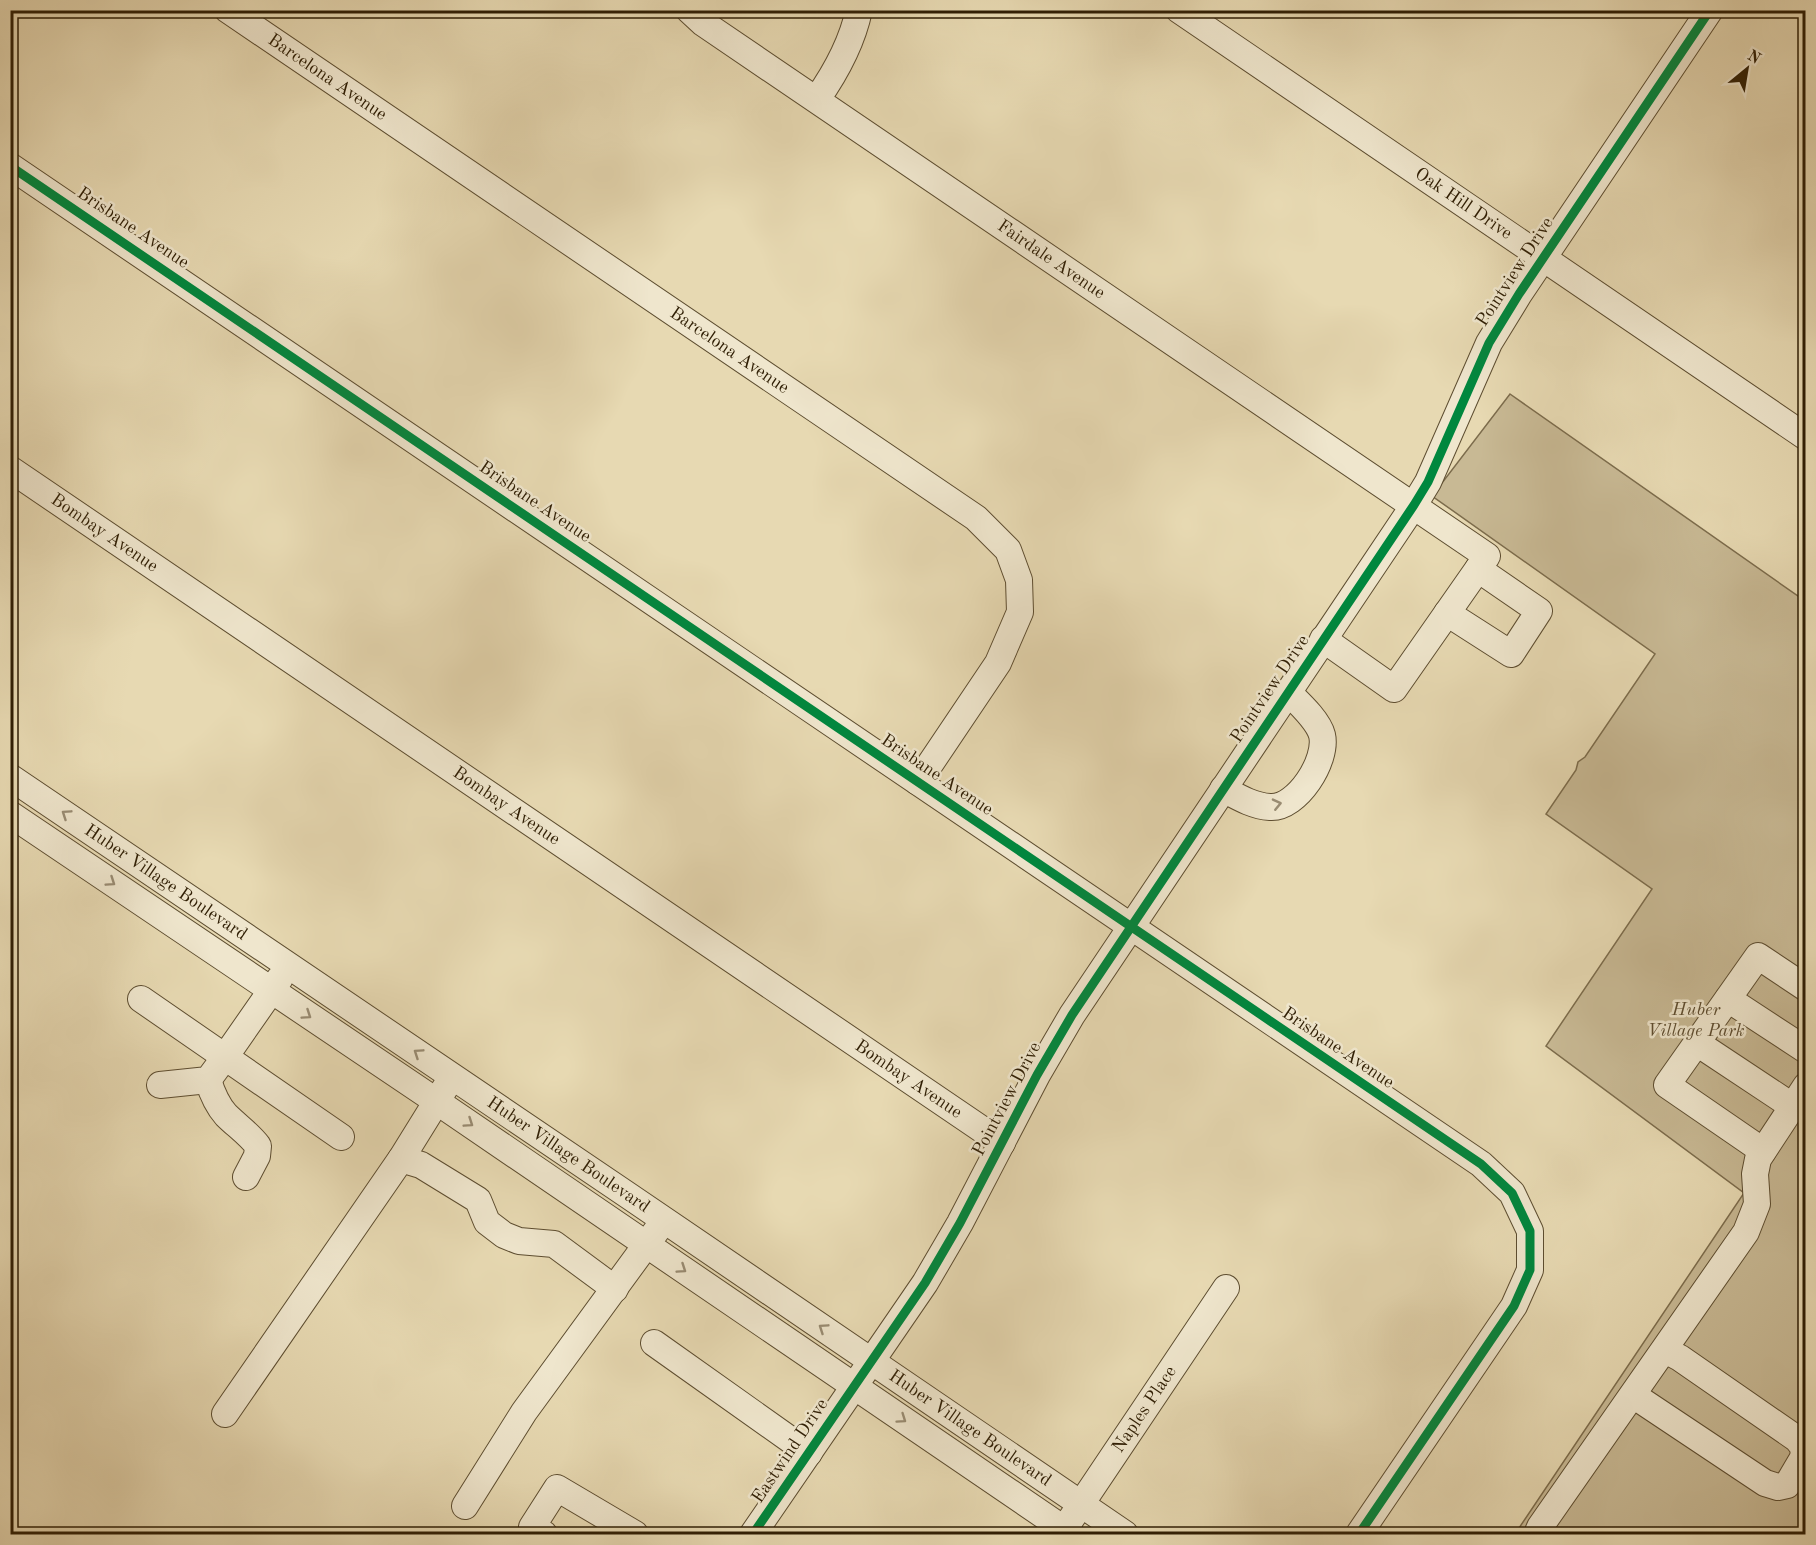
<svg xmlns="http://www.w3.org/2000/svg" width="1816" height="1545" font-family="'Old Standard TT',serif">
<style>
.green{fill:#c8b994;stroke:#7c6c4c;stroke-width:1.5}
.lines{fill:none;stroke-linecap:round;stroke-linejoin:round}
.minor-casing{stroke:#5d4d30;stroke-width:28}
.minor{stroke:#efe6cd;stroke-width:26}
.cycleway-casing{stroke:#efe6cd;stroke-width:13}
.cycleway{stroke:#00873e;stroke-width:9}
.oneway{stroke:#998c73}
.labels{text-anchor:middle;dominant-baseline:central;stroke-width:5;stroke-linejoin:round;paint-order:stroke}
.street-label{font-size:18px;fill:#2f1e04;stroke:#efe6cd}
.park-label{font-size:18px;font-style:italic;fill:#5d4c2f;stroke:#efe6cd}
</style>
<rect width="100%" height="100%" fill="#e7d9b2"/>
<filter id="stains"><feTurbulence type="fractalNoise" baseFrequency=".00333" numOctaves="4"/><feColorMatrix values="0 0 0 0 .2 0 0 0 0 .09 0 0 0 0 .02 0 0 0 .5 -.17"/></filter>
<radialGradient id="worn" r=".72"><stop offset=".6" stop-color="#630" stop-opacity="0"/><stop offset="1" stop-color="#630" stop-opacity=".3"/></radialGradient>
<!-- green -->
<path class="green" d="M 1510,394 L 1805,601 L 1805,1534 L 1515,1534 L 1744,1193 L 1546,1046 L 1652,889 L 1546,814 L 1576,770 L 1578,762 L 1585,757 L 1655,654 L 1432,496 Z"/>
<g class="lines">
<!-- minor casing -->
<g class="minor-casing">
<g id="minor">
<path id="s1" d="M 228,10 L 976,518 L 1008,550 L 1019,580 L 1020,612 L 998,663 L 918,782"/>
<path id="s2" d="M 689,10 L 703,23 L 1487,556 L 1394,689 L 1323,639"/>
<path id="s3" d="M 1179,10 L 1806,437"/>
<path d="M 817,99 C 836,72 852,43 859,10"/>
<path d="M 10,166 L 1481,1164 L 1512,1193 L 1530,1231 L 1530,1270 L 1514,1306 L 1359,1534"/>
<path id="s4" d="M 10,469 L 1002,1143"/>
<path d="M 1447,613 L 1511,654 L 1539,611 L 1478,569"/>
<path id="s5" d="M 10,777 L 629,1196 L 1125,1534"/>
<path d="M 1223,789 C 1238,797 1253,806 1270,807 C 1297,809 1328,760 1322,735 C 1318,720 1299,703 1288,692"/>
<path d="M 10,814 L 436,1101 L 1071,1534"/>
<path d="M 141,999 L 225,1057 L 280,978"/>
<path d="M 1728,999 L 1806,1050"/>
<path d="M 1697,1043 L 1792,1106"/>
<path d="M 208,1080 C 212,1093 217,1105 226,1115 C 237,1126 249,1134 258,1146 L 257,1156 L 246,1177"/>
<path d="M 160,1085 L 208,1080 L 225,1057 L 341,1137"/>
<path d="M 1763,1151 L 1667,1085 L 1758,956 L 1806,988"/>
<path d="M 401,1159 L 445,1088"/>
<path d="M 654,1343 L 809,1453"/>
<path d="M 1633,1395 L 1765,1483 L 1778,1487 L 1787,1485 L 1803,1458 L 1804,1448 L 1797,1439 L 1680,1358 L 1665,1350"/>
<path d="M 225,1414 L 401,1159 L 421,1165 L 478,1200 L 487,1222 L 504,1235 L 519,1241 L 554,1244 L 615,1289"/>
<path d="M 465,1506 L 524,1412 L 657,1230"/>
<path id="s6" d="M 1071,1519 L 1226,1288"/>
<path d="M 544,1534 L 532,1527 L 557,1488 L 635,1534"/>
<path d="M 753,1534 L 925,1283 L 960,1223 L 1037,1075 L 1072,1015 L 1414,505 L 1428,482 L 1489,343 L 1519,294 L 1710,10"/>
<path d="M 1537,1534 L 1540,1527 L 1746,1232 L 1757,1204 L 1755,1174 L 1758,1159 L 1806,1086"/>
</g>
</g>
<!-- minor -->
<use href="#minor" class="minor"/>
<!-- cycleway casing -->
<g class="cycleway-casing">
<path id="cycleway" d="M 10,166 L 1481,1164 L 1512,1193 L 1530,1231 L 1530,1270 L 1514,1306 L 1359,1534
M 753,1534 L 925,1283 L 960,1223 L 1037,1075 L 1072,1015 L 1414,505 L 1428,482 L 1489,343 L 1519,294 L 1710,10"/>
</g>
<!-- cycleway -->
<use href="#cycleway" class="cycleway"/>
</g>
<!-- one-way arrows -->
<defs><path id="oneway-chevron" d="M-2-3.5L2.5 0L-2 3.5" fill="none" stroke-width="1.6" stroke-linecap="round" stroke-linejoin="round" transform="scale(1.5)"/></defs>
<g class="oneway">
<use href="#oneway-chevron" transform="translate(1277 804) rotate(-13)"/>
<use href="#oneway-chevron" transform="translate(66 814) rotate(-146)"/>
<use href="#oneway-chevron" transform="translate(111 882) rotate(34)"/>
<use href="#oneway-chevron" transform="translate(307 1015) rotate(34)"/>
<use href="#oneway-chevron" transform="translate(418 1053) rotate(-146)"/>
<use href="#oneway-chevron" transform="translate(469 1123) rotate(34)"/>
<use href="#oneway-chevron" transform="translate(682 1269) rotate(34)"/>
<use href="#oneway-chevron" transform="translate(823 1328) rotate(-146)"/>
<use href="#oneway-chevron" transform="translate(902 1419) rotate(35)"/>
</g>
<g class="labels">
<!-- street labels -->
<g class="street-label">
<text stroke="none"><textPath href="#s1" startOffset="120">Barcelona Avenue</textPath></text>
<text stroke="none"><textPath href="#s3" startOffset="344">Oak Hill Drive</textPath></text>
<text transform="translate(133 228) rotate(34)">Brisbane Avenue</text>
<text stroke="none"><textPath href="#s2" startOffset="440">Fairdale Avenue</textPath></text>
<text transform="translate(1515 272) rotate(-57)">Pointview Drive</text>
<text stroke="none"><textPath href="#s1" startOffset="606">Barcelona Avenue</textPath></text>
<text transform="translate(535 502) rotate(34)">Brisbane Avenue</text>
<text stroke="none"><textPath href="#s4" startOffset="114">Bombay Avenue</textPath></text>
<text transform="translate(1270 689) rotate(-56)">Pointview Drive</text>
<text transform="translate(937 775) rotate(34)">Brisbane Avenue</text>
<text stroke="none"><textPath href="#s4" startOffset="600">Bombay Avenue</textPath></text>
<text stroke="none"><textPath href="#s5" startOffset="188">Huber Village Boulevard</textPath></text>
<text transform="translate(1338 1048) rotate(34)">Brisbane Avenue</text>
<text stroke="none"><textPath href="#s4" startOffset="1086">Bombay Avenue</textPath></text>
<text transform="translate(1007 1099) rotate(-62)">Pointview Drive</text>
<text stroke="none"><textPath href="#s5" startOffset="674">Huber Village Boulevard</textPath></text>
<text stroke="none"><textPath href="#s6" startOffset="132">Naples Place</textPath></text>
<text stroke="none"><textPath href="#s5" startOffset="1160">Huber Village Boulevard</textPath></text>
<text transform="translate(790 1451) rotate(-56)">Eastwind Drive</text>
</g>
<!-- park labels -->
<g class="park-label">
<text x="1696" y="1010">Huber<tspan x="1696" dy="21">Village Park</tspan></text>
</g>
</g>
<!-- margin -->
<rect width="1816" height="1545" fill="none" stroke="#e7d9b2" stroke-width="36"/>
<rect x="12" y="12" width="1792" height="1521" fill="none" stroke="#2f1e04" stroke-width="3"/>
<rect x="18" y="18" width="1780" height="1509" fill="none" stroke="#2f1e04" stroke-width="1.5"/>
<!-- north arrow -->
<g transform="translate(1747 69) rotate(30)" stroke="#efe6cd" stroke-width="4.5" paint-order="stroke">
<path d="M0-4.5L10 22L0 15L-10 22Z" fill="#2f1e04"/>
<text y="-9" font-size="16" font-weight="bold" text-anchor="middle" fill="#2f1e04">N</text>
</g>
<rect width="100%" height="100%" filter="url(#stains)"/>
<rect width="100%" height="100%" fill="url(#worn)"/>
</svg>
